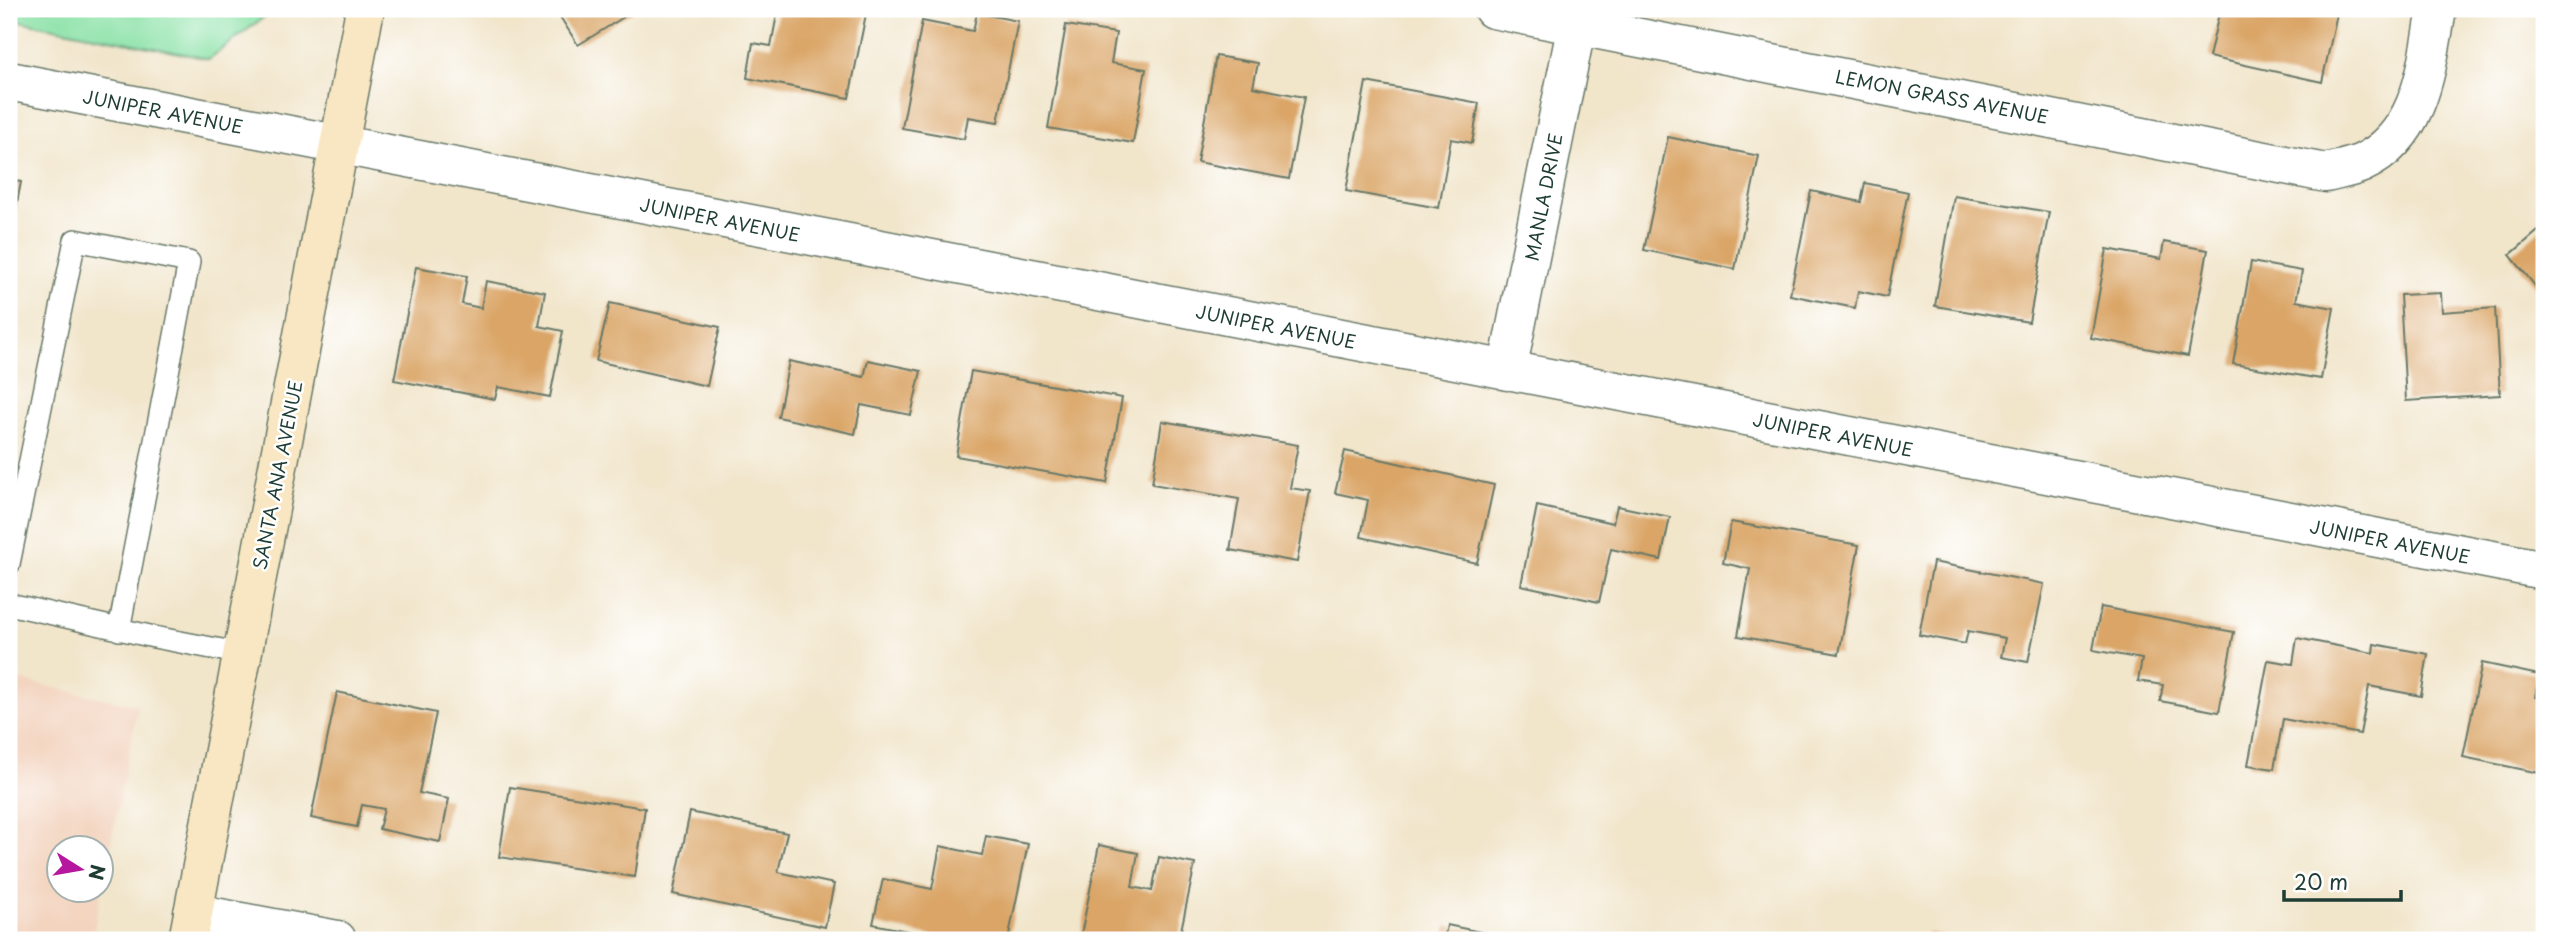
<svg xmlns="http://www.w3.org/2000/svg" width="2553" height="949" font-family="'Playpen Sans',sans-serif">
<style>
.built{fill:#f3d4bf;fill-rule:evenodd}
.green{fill:#89e1a6;stroke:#548f6d;stroke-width:2}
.building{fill:#daa566}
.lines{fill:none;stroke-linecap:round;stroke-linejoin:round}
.lane-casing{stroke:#687868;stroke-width:24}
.street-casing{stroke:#687868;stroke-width:41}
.secondary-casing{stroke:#687868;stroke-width:41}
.lane{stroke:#fff;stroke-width:21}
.street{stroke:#fff;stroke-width:38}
.secondary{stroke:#f9e7c3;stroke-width:38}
.labels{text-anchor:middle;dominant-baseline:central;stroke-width:5;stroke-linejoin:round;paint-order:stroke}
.street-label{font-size:18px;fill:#1f3d34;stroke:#fff}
</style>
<rect width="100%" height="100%" fill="#fff"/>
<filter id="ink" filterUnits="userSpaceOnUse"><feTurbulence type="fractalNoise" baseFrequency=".0143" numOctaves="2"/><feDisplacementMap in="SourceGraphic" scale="14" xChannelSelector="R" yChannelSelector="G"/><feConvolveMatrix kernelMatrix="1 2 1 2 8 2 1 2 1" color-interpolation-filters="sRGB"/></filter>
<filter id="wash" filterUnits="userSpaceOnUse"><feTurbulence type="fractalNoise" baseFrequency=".00686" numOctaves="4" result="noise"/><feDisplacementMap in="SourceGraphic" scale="28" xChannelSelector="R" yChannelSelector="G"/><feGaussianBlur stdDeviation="1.57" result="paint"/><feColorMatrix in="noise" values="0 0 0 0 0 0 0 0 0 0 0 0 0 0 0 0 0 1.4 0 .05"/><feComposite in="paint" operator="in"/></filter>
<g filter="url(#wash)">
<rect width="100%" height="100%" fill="#f1e5ca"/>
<!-- built -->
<path class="built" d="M 9,678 L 138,706 L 92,940 L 9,940 ZM 60,848 L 102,848 L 102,890 L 60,890 Z"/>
<!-- green -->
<path class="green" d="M 9,9 L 269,9 L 268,14 L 209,59 L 9,19 Z"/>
<g id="blocks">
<!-- building -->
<path class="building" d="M 555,9 L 637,9 L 578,45 Z
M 778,9 L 797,9 L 816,12 L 816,9 L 867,9 L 849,98 L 747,78 L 753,43 L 771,46 Z
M 2220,9 L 2338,9 L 2322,82 L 2209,57 Z
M 977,13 L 1018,21 L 998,122 L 968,117 L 964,139 L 902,128 L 922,21 L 973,31 Z
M 1066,25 L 1116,33 L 1111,63 L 1146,69 L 1133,143 L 1048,128 Z
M 1216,56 L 1258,63 L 1253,87 L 1304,97 L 1289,179 L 1197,162 Z
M 1366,82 L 1479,103 L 1472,143 L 1451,139 L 1439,208 L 1346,191 Z
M 1668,137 L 1759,156 L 1735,269 L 1644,250 Z
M 9,179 L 21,182 L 10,239 L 9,239 Z
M 1865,183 L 1908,192 L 1887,297 L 1858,291 L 1855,308 L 1790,295 L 1811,191 L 1861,202 Z
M 1954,196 L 2049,212 L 2029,322 L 1935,306 Z
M 2544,226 L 2544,297 L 2510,255 Z
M 2164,242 L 2208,250 L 2188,356 L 2091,338 L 2107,249 L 2161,259 Z
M 2251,262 L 2302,271 L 2296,301 L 2334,308 L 2321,379 L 2233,364 Z
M 416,267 L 467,276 L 462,304 L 481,308 L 486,281 L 545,292 L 539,326 L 563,331 L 550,397 L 498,387 L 495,399 L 394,380 Z
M 2441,293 L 2442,312 L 2495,308 L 2500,395 L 2406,401 L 2400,295 Z
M 610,303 L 720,327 L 707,386 L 596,361 Z
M 868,360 L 921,371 L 911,415 L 861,405 L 855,434 L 778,417 L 789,361 L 864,377 Z
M 971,371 L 1122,398 L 1107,483 L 956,456 Z
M 1162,421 L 1298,445 L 1290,488 L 1310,491 L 1297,562 L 1230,550 L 1239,499 L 1152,484 Z
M 1345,451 L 1494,485 L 1477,563 L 1361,537 L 1368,500 L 1335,493 Z
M 1537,506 L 1613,523 L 1617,506 L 1670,517 L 1661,560 L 1611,549 L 1599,602 L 1521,585 Z
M 1731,522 L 1859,545 L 1839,654 L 1738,636 L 1750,569 L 1723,563 Z
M 1933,562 L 2044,584 L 2028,662 L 2001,657 L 2005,638 L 1968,631 L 1965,644 L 1919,635 Z
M 2101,607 L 2234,632 L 2219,712 L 2160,701 L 2163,685 L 2138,681 L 2142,659 L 2093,650 Z
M 2297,638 L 2373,653 L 2374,644 L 2428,654 L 2421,696 L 2369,686 L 2360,734 L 2283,719 L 2274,769 L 2248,765 L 2268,660 L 2293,664 Z
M 2482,663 L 2539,675 L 2535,697 L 2544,699 L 2544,774 L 2463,757 Z
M 337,692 L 436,713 L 419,793 L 449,799 L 440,842 L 379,829 L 384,809 L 362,805 L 357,827 L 311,818 Z
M 510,787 L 645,808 L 635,877 L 499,857 Z
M 690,812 L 787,833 L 778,872 L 834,884 L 825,927 L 673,894 Z
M 986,836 L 1028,844 L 1008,940 L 951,940 L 873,924 L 883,879 L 932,889 L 940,846 L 982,855 Z
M 1099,845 L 1138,853 L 1132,887 L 1152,891 L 1159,857 L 1195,864 L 1179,940 L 1080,940 Z
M 1447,925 L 1514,939 L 1514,940 L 1444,940 Z
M 1928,933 L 1959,939 L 1959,940 L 1926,940 Z"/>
</g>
</g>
<g filter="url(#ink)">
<use href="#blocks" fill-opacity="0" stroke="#687868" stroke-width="2"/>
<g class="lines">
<!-- lane casing -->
<g class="lane-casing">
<path id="lane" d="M 9,564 L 75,240 L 189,262 L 119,630
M 9,604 L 154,637 L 243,654"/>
</g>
<!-- street casing -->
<g class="street-casing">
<path id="street" d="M 1493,9 L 2326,173 C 2337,170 2351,168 2362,163 C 2422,135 2427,65 2437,9
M 9,81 L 2544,570
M 1507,371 L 1577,24
M 193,913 L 337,940"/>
</g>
<!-- secondary casing -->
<g class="secondary-casing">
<path id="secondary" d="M 188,940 L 365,9"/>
</g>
<!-- lane -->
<use href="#lane" class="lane"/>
<!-- street -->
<use href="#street" class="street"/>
<!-- secondary -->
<use href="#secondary" class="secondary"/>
</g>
</g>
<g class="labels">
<!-- street labels -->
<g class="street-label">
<text transform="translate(1942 96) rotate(11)">LEMON GRASS AVENUE</text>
<text transform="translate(163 111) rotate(11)">JUNIPER AVENUE</text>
<text transform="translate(1543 197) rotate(-79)">MANLA DRIVE</text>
<text transform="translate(720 219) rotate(11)">JUNIPER AVENUE</text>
<text transform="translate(1276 326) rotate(11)">JUNIPER AVENUE</text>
<text transform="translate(1833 434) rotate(11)">JUNIPER AVENUE</text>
<text transform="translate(277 475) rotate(-79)">SANTA ANA AVENUE</text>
<text transform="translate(2390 541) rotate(11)">JUNIPER AVENUE</text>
</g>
</g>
<!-- margin -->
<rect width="2553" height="949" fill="none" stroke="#fff" stroke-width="35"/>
<!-- north arrow -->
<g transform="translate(80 869) rotate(101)"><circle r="33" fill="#ffffff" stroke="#a5b1ae" stroke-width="2"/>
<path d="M0-5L12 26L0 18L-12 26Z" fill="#b5179e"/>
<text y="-10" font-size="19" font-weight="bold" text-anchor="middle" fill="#1f3d34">N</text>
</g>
<!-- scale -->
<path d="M2284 890v10h117v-10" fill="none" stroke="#1f3d34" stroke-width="3.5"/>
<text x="2294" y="890" font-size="21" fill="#1f3d34" stroke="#ffffff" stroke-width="5" paint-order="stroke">20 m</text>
</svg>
